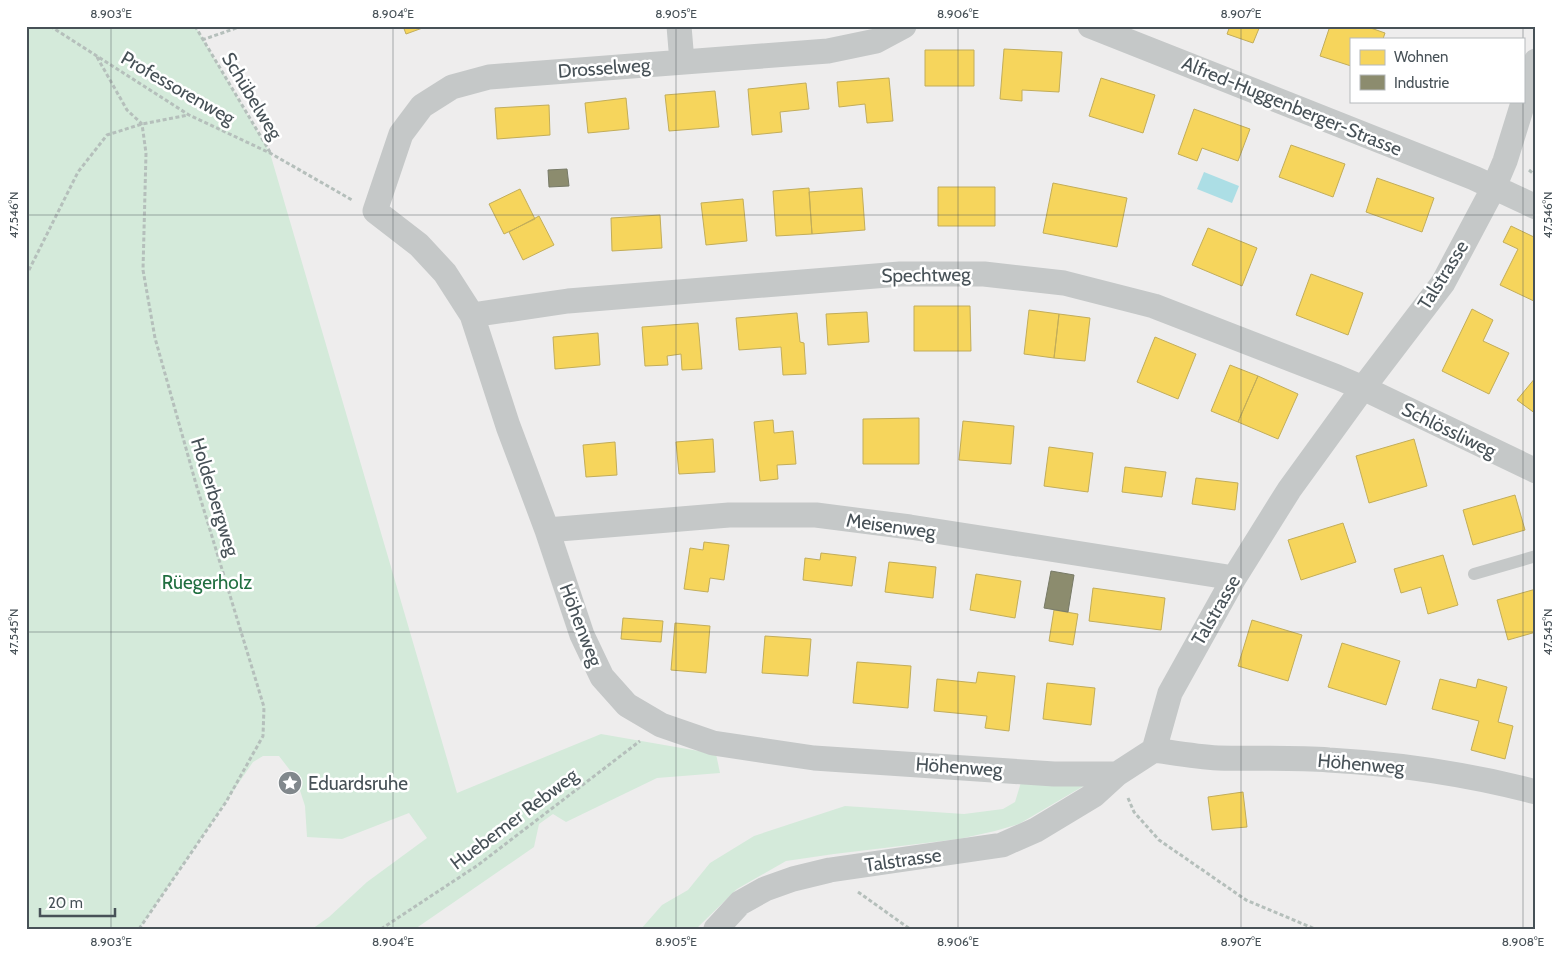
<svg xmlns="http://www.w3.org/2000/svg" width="1562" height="955" font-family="Cabin,sans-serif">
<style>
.green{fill:#d4eada}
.water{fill:#acdee5}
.homes{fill:#f6d55c;stroke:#c2ad5a}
.industry{fill:#8c8c6e;stroke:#777a67}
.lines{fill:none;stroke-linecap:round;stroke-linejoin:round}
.path{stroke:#b5bfbb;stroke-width:3;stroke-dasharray:4 2.5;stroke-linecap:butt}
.lane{stroke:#c5c8c8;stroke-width:12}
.street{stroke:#c5c8c8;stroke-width:25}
.ticks{fill:none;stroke:#475157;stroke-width:1;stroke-opacity:0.45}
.labels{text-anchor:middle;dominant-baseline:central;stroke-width:5;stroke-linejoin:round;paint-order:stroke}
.street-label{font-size:19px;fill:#475157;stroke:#fff}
.park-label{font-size:19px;fill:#206f40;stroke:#fff}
.poi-label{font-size:19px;fill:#475157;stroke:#fff;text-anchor:start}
.neatline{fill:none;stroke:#475157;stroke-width:2}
.ticks-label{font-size:12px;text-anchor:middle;fill:#475157}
</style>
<rect width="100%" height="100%" fill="#eeeded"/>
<!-- green -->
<path class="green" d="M 26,26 L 195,26 L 270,153 L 457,793 L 601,734 L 716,754 L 720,773 L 657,778 L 566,822 L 553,814 L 539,824 L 534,847 L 415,929 L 312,929 L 329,917 L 367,882 L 427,838 L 409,813 L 342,839 L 307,837 L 305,806 L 296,778 L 279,756 L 263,756 L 253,762 L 139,929 L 26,929 Z
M 1022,779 L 1092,781 L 1019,824 L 995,831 L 959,839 L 834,854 L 786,861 L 737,889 L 696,929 L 641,929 L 662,905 L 688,890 L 710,863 L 754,836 L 845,806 L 964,814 L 1003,809 L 1015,802 Z"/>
<!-- water -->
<path class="water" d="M 1204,172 L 1239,186 L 1232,203 L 1197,189 Z"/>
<!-- homes -->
<path class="homes" d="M 403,26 L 428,26 L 406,34 Z
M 1230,26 L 1260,26 L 1253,43 L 1227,34 Z
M 1330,26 L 1365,26 L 1385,33 L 1383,39 L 1351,39 L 1351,66 L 1320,56 Z
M 1004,49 L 1062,52 L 1059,92 L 1022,90 L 1022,101 L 1000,99 Z
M 925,50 L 974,50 L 974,86 L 925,86 Z
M 889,78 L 893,121 L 867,123 L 865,104 L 839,107 L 837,82 Z
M 1101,78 L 1155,95 L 1143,133 L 1089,116 Z
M 806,83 L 809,109 L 780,112 L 782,132 L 752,135 L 748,89 Z
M 715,91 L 719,127 L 669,131 L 665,95 Z
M 626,98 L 629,129 L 588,133 L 585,103 Z
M 549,105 L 550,135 L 497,139 L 495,108 Z
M 1194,109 L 1250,129 L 1238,161 L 1202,148 L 1197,161 L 1178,154 Z
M 1291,145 L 1345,164 L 1333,197 L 1279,177 Z
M 1377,178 L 1434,198 L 1422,232 L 1366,212 Z
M 1053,183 L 1127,198 L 1117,247 L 1043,233 Z
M 938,187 L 995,187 L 995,226 L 938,226 Z
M 809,188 L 812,234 L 776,236 L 773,191 Z
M 862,188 L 865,230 L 812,234 L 809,192 Z
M 520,189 L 535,219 L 504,234 L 489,204 Z
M 743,199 L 747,241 L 706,245 L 701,203 Z
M 660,215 L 662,248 L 612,251 L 611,218 Z
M 539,216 L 554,245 L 523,260 L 509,232 Z
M 1511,226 L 1536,238 L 1536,302 L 1500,285 L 1518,249 L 1503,242 Z
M 1208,228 L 1257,248 L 1242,286 L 1192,265 Z
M 1311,274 L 1363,293 L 1348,335 L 1296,315 Z
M 914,306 L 970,306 L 971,351 L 914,351 Z
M 1472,309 L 1493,320 L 1483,341 L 1509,353 L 1489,394 L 1442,371 Z
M 1029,310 L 1059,314 L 1054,358 L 1024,354 Z
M 867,312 L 869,342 L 828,345 L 826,314 Z
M 797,313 L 800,342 L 804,343 L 806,374 L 783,375 L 781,347 L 739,350 L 736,318 Z
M 1059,314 L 1090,318 L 1085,361 L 1054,358 Z
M 698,323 L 702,369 L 682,370 L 681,354 L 667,356 L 668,365 L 645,366 L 642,327 Z
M 598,333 L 600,365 L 555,369 L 553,337 Z
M 1155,337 L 1196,354 L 1178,399 L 1137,382 Z
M 1230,365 L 1258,376 L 1238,422 L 1211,411 Z
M 1258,376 L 1298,394 L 1278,439 L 1238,422 Z
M 1536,377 L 1536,414 L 1517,400 Z
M 919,418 L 919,464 L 863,464 L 863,419 Z
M 773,420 L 774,433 L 793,431 L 796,464 L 777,465 L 778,479 L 760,481 L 754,422 Z
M 963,421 L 1014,426 L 1011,464 L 959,460 Z
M 713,439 L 715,472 L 679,474 L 676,442 Z
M 1414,439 L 1427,486 L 1369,503 L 1356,456 Z
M 615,442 L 617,475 L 586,477 L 583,445 Z
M 1049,447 L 1093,453 L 1088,492 L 1044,486 Z
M 1125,467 L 1166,472 L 1162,497 L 1122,492 Z
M 1196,478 L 1238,483 L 1235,510 L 1192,504 Z
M 1515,495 L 1525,530 L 1473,545 L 1463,510 Z
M 1343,523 L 1356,562 L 1301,580 L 1288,540 Z
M 704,542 L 729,545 L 724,580 L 710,578 L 708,592 L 684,589 L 690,548 L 703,550 Z
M 821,553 L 856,557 L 852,586 L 803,580 L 805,558 L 820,560 Z
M 1443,555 L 1458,605 L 1428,614 L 1421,587 L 1401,593 L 1394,569 Z
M 889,562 L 936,567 L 933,598 L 885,592 Z
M 976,574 L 1021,581 L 1015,618 L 970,610 Z
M 1093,588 L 1165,598 L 1161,630 L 1089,621 Z
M 1536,589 L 1536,632 L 1508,640 L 1497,600 Z
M 1054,610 L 1078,614 L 1073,645 L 1049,641 Z
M 623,618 L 663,621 L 661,642 L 621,639 Z
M 1252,620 L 1302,635 L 1288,681 L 1238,666 Z
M 675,623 L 710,626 L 706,673 L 671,670 Z
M 765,636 L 811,639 L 808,676 L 762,673 Z
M 1342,643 L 1400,661 L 1386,705 L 1328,687 Z
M 857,662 L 911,666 L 908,708 L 853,703 Z
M 978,672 L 1015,676 L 1009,731 L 985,728 L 987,716 L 934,711 L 937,679 L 976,683 Z
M 1440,679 L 1476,688 L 1478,679 L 1507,687 L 1498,722 L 1513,726 L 1505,759 L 1471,750 L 1479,721 L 1432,709 Z
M 1047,683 L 1095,688 L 1091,725 L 1043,719 Z
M 1243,792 L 1247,827 L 1212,830 L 1208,797 Z"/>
<!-- industry -->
<path class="industry" d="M 567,169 L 569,186 L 549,187 L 548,170 Z
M 1051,571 L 1074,575 L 1068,612 L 1044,608 Z"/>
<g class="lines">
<!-- path -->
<path class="path" d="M 50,26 L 189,115 L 270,153 L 352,200
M 195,26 L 270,152
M 202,40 L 242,26
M 97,57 L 127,110 L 142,124
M 1529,170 L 1536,176
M 26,276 L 78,172 L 107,135 L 142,124 L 188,115
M 1128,798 L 1134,812 L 1159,840 L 1246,900 L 1315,929
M 858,892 L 910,929
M 139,929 L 226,802 L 263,736 L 264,707 L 196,484 L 155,338 L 143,270 L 146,153 L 142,124
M 381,929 L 478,865 L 640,741"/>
<!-- lane -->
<path class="lane" d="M 1474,574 L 1536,556"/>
<!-- street -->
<path class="street" d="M 679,26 L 682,62
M 904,26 L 876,41 L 828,51 L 489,77 L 452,87 L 422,106 L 401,134 L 375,211 L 419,245 L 445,273 L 472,315 L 508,426 L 547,530 L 582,635 L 602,677 L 627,705 L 661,725 L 713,743 L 814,758 L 1054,774 L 1117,774
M 1090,26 L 1474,178 L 1536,207
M 472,315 L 568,301 L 900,274 L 984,274 L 1064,283 L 1154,306 L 1337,377 L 1363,388 L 1536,471
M 547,530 L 729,515 L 816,515 L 910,527 L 1234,578
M 1154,750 C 1175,753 1197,757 1218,758 C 1255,759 1292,757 1329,760 C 1398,764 1468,774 1536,792
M 716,929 L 740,903 L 765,889 L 793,879 L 830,870 L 1002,845 L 1036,830 L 1094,795 L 1117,774 L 1154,750 L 1170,693 L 1234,578 L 1289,490 L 1363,388 L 1443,283 L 1494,187 L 1505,161 L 1536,61"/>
</g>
<!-- ticks -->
<path class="ticks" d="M 111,26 L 111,929M 393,26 L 393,929M 676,26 L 676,929M 958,26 L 958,929M 1241,26 L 1241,929M 1523,26 L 1523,39M 1523,101 L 1523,929M 26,215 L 1536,215M 26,632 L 1536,632"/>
<!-- icons -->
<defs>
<g id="sight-disc" transform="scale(1.25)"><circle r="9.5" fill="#81888c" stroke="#fff"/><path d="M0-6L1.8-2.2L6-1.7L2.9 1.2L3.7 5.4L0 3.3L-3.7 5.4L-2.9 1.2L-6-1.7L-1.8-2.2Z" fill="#fff"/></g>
</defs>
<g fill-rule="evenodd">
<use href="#sight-disc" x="290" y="783"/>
</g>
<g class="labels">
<!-- street labels -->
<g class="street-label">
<text transform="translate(604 68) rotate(-4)">Drosselweg</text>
<text transform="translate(178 88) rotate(30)">Professorenweg</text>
<text transform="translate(252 96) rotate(59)">Schübelweg</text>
<text transform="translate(1292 106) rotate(22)">Alfred-Huggenberger-Strasse</text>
<text transform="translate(926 275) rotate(-1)">Spechtweg</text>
<text transform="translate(1443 275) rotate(-58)">Talstrasse</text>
<text transform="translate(1449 430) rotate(26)">Schlössliweg</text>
<text transform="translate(215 497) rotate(73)">Holderbergweg</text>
<text transform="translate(891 526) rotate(8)">Meisenweg</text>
<text transform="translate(1216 610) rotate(-60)">Talstrasse</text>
<text transform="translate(581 625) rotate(69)">Höhenweg</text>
<text transform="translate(1361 764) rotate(5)">Höhenweg</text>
<text transform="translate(959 767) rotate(4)">Höhenweg</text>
<text transform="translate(514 819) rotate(-37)">Huebemer Rebweg</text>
<text transform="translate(903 860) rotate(-8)">Talstrasse</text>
</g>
<!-- park labels -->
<g class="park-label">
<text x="207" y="582">Rüegerholz</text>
</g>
<!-- poi labels -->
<g class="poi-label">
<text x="308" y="783">Eduardsruhe</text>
</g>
</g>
<!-- border -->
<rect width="1562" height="955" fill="none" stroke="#ffffff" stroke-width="55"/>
<!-- legend -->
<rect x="1350" y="38" width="175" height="65" fill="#ffffff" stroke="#b5b9bc"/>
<rect x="1360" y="50" width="25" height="15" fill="#f6d55c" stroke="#b5b9bc"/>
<text x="1394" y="62" font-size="15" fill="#475157">Wohnen</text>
<rect x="1360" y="75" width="25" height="15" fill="#8c8c6e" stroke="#b5b9bc"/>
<text x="1394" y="88" font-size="15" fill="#475157">Industrie</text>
<!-- scale -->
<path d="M40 908v8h75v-8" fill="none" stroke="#475157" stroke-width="2.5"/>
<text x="48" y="908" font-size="15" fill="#475157" stroke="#ffffff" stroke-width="4" paint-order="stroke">20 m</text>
<rect x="28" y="28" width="1506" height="900" class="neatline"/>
<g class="ticks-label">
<text x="111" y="18">8.903°E</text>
<text x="393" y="18">8.904°E</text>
<text x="676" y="18">8.905°E</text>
<text x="958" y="18">8.906°E</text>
<text x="1241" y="18">8.907°E</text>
<text transform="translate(14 215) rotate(-90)" y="4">47.546°N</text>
<text transform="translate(1548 215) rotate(-90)" y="4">47.546°N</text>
<text transform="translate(14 632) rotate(-90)" y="4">47.545°N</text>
<text transform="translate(1548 632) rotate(-90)" y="4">47.545°N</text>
<text x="111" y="946">8.903°E</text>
<text x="393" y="946">8.904°E</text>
<text x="676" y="946">8.905°E</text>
<text x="958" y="946">8.906°E</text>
<text x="1241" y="946">8.907°E</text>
<text x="1523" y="946">8.908°E</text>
</g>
</svg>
